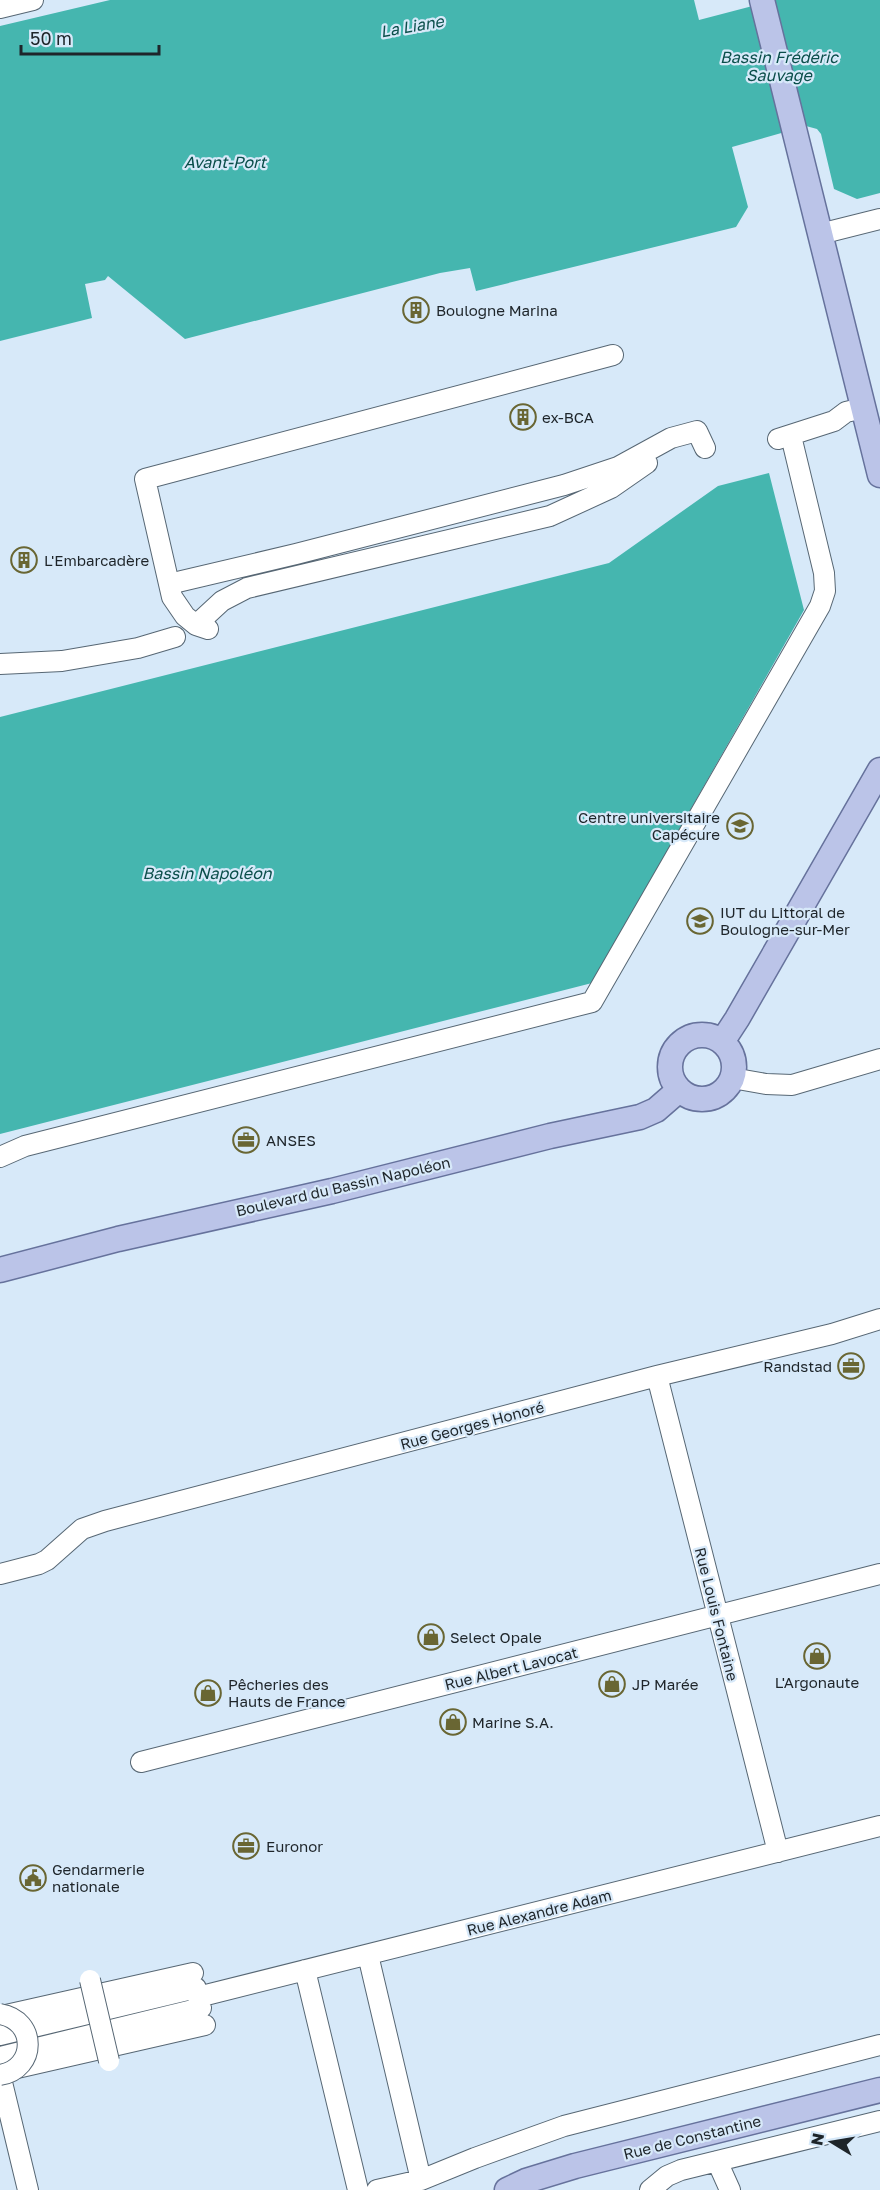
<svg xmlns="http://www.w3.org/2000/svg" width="880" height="2190" font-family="'Golos Text',sans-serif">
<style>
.water{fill:#45b6af}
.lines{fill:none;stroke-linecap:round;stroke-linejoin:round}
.minor-casing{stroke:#576774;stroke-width:22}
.major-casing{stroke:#66729c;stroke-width:27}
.minor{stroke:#fff;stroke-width:20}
.major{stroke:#bbc4e8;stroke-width:24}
.minor-bridge-casing{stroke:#576774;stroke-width:22;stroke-linecap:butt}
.minor-bridge{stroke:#fff;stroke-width:20}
.labels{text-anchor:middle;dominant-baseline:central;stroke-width:4.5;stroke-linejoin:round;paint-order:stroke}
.poi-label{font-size:15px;fill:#1e252a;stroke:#d7e9f9;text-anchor:start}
.street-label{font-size:15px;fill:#1e252a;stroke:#d7e9f9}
.water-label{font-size:16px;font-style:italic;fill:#0a4e4a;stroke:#d7e9f9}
</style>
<rect width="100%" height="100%" fill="#d7e9f9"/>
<!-- water -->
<path class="water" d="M 110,0 L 694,0 L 699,20 L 776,0 L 880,0 L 880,193 L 857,199 L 834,189 L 821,134 L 817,129 L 806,126 L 732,147 L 748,207 L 736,227 L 476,291 L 470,268 L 440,273 L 185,339 L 108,276 L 105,280 L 85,284 L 92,318 L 0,341 L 0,26 Z
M 769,473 L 804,610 L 592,983 L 0,1134 L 0,717 L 609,563 L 718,486 Z"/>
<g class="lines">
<!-- minor casing -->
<g class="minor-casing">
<path id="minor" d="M 0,8 L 33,0
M 820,234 L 880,219
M 778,439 L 834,421 L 846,412 L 863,408
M 169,584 L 296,554 L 564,485 L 618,467 L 671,438 L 697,431 L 705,448
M 196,625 L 222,601 L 247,588 L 550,516 L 611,488 L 647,463
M 208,629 L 196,625 L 185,616 L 172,597 L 145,479 L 613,355
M 0,664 L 62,661 L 138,648 L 175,637
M 732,1078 L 766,1084 L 792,1085 L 880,1059
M 0,1157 L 25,1146 L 592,1002 L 820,606 L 825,591 L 824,573 L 791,436
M 657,1376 L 778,1852
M 0,1574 L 39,1564 L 47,1560 L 82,1529 L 105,1521 L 657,1376 L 832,1334 L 880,1319
M 141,1762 L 880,1574
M 368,1955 L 421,2180 L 377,2190
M 305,1970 L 358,2190
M 198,1997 L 880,1826
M 6,2015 L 193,1973
M 0,2035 L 196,1988
M 0,2057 L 201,2008
M 17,2068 L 205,2025
M 0,2074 L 28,2190
M 717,2161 L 730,2190
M 421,2180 L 475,2158 L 564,2126 L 880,2045
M 650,2190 L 667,2176 L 681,2170 L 880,2121"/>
</g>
<!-- major casing -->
<g class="major-casing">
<path id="major" d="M 762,0 L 880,475
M670 1067a32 32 0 1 1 64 0a32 32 0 1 1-64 0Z
M 722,1042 L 737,1019 L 880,770
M 0,1270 L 118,1239 L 332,1191 L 550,1136 L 640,1117 L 656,1110 L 679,1090
M 507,2190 L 526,2181 L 575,2166 L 880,2090"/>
</g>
<!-- minor -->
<use href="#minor" class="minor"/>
<!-- major -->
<use href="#major" class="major"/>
<!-- minor-bridge casing -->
<g class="minor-bridge-casing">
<path id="minor-bridge" d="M 90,1980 L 109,2061
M 0,2014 C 37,2020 37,2069 0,2075"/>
</g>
<!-- minor-bridge -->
<use href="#minor-bridge" class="minor-bridge"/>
</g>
<!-- icons -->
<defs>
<g id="building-ring" transform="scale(1.35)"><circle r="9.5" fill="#d7e9f9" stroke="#696633" stroke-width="1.5"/><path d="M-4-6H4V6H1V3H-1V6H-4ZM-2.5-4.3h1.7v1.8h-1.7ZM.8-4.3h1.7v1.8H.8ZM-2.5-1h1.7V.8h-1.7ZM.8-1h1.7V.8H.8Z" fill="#696633"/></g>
<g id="university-ring" transform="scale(1.35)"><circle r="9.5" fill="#d7e9f9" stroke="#696633" stroke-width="1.5"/><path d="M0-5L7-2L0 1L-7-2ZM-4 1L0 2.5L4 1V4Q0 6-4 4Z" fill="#696633"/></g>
<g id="office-ring" transform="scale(1.35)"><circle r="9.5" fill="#d7e9f9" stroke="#696633" stroke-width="1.5"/><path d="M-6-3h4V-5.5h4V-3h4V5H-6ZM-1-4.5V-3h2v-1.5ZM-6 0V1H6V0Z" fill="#696633"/></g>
<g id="shop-ring" transform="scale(1.35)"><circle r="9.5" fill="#d7e9f9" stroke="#696633" stroke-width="1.5"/><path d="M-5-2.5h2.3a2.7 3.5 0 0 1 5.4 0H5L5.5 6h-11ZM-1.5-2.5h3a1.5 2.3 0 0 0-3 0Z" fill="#696633"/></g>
<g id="civic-ring" transform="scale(1.35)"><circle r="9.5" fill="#d7e9f9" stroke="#696633" stroke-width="1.5"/><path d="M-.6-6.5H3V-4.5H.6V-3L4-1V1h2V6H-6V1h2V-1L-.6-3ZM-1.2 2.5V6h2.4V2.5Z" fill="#696633"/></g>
</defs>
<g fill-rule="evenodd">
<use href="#building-ring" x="416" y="310"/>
<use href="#building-ring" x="523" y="417"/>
<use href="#building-ring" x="24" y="560"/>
<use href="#university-ring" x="740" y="826"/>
<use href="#university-ring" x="700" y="921"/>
<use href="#office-ring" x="246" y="1140"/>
<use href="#office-ring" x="851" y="1366"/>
<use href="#shop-ring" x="431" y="1637"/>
<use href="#shop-ring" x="817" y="1656"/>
<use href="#shop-ring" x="612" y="1684"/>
<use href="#shop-ring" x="208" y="1693"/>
<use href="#shop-ring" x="453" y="1722"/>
<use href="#office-ring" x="246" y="1846"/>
<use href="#civic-ring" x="33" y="1878"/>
</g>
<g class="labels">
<!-- poi labels -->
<g class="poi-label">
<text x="436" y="310">Boulogne Marina</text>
<text x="542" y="417">ex-BCA</text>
<text x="44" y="560">L'Embarcadère</text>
<text x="720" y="817" text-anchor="end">Centre universitaire<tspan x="720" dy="17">Capécure</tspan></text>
<text x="720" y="912">IUT du Littoral de<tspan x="720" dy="17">Boulogne-sur-Mer</tspan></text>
<text x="266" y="1140">ANSES</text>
<text x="832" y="1366" text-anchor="end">Randstad</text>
<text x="450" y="1637">Select Opale</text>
<text x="817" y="1682" text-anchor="middle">L'Argonaute</text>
<text x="228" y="1684">Pêcheries des<tspan x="228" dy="17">Hauts de France</tspan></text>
<text x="632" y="1684">JP Marée</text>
<text x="472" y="1722">Marine S.A.</text>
<text x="266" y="1846">Euronor</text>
<text x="52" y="1869">Gendarmerie<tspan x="52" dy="17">nationale</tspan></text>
</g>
<!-- street labels -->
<g class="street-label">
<text transform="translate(343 1186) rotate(-13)">Boulevard du Bassin Napoléon</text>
<text transform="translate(472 1425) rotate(-15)">Rue Georges Honoré</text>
<text transform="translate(717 1614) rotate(76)">Rue Louis Fontaine</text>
<text transform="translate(511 1668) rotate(-14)">Rue Albert Lavocat</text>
<text transform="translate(539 1912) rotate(-14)">Rue Alexandre Adam</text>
<text transform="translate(692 2137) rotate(-14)">Rue de Constantine</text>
</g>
<!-- water labels -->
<g class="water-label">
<text transform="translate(412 26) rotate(-10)">La Liane</text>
<text x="779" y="57">Bassin Frédéric<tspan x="779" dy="18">Sauvage</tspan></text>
<text x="225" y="162">Avant-Port</text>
<text x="207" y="873">Bassin Napoléon</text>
</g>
</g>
<!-- north arrow -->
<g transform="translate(832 2142) rotate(281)" stroke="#d7e9f9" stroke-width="4.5" paint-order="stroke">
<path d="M0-4.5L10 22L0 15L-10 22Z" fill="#1e252a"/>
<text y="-9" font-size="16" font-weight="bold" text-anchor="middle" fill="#1e252a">N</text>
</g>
<!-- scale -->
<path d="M21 45v9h138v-9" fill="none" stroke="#1e252a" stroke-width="3"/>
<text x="30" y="45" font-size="18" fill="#1e252a" stroke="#d7e9f9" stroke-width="4.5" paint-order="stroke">50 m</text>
</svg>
